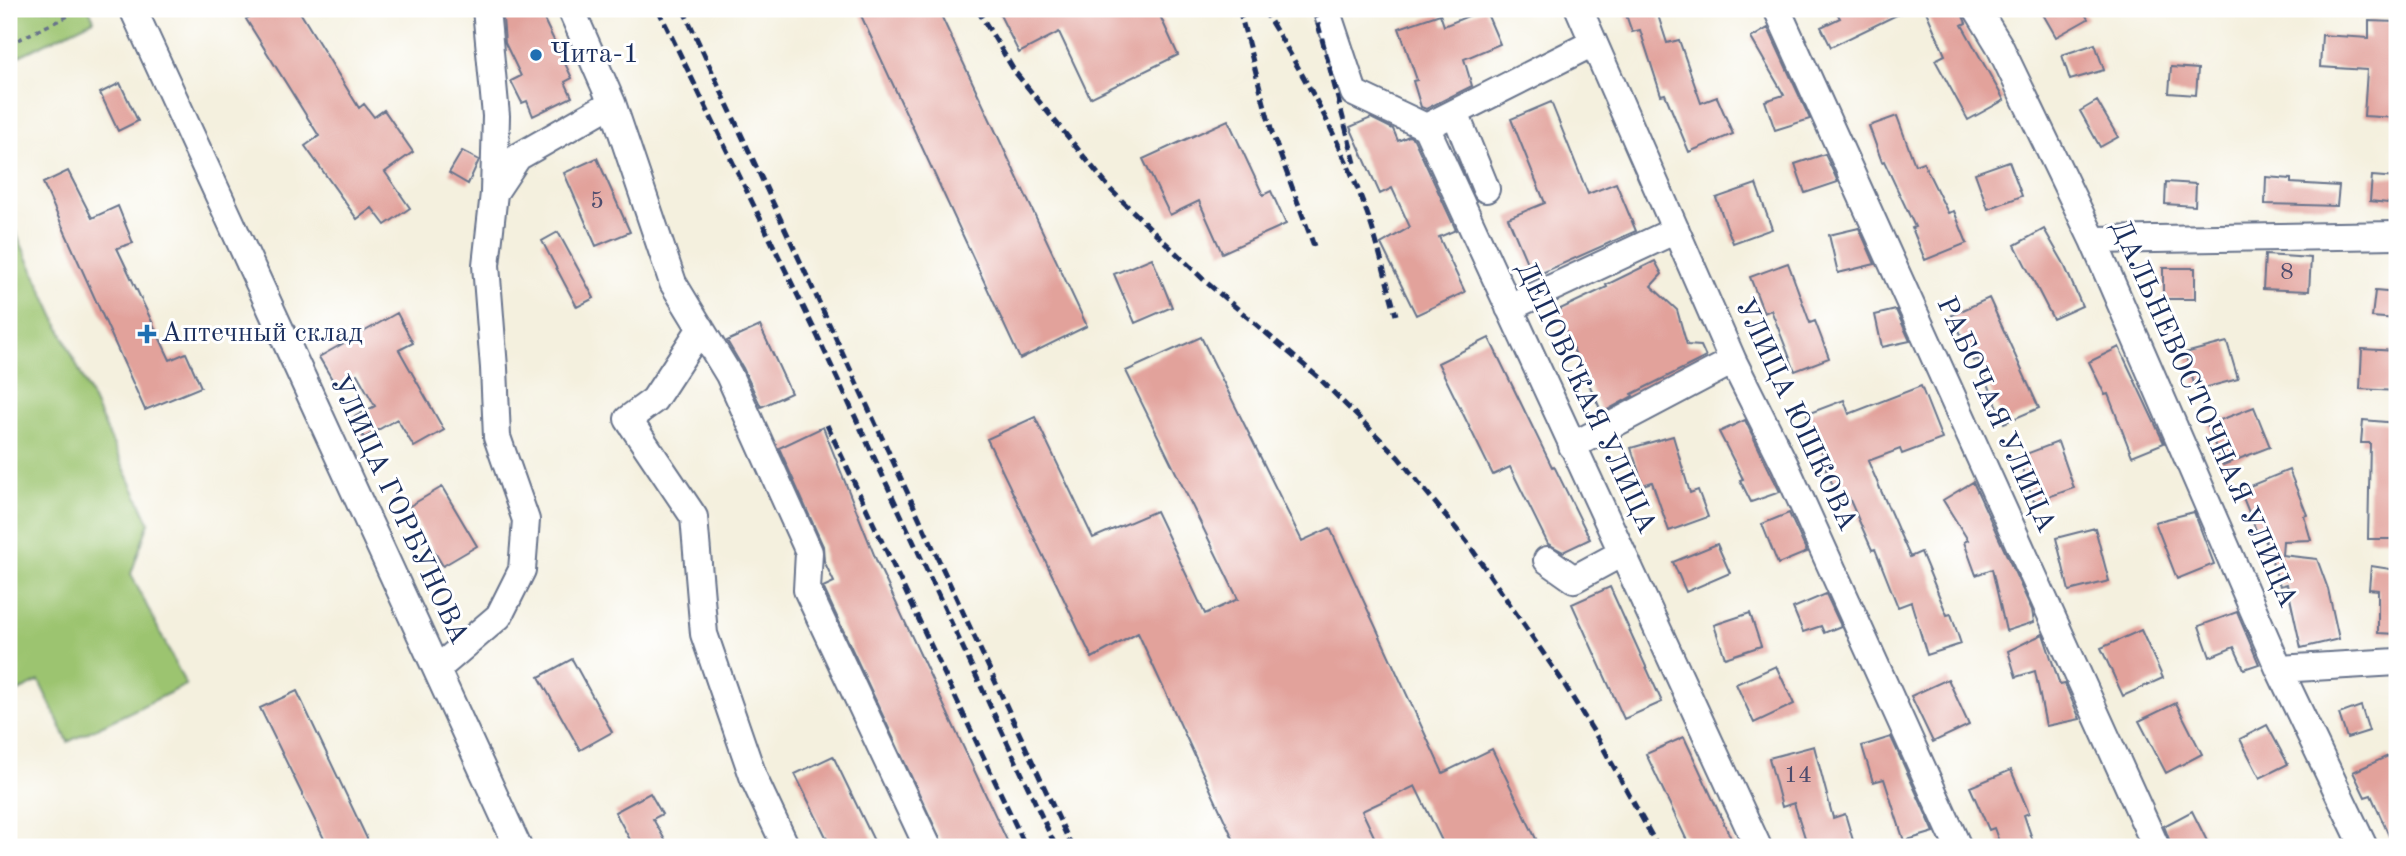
<svg xmlns="http://www.w3.org/2000/svg" width="2406" height="856" font-family="'Old Standard TT',serif">
<style>
.green{fill:#9cc470;stroke:#5c7a67;stroke-width:2}
.building{fill:#e2a29b}
.lines{fill:none;stroke-linecap:round;stroke-linejoin:round}
.minor-casing{stroke:#67738b;stroke-width:30}
.path{stroke:#67738b;stroke-width:3.5;stroke-dasharray:5 5;stroke-linecap:butt}
.minor{stroke:#fff;stroke-width:26}
.rail{stroke:#1b2f5e;stroke-width:5;stroke-dasharray:10 5;stroke-linecap:butt}
.poi-dot{fill:#1f6fb2;stroke:#fff;stroke-width:2.5}
.labels{text-anchor:middle;dominant-baseline:central;stroke-width:6;stroke-linejoin:round;paint-order:stroke}
.number-label{font-size:24px;fill:#4d4c6d}
.poi-label{font-size:28px;fill:#1b2f5e;stroke:#fff;text-anchor:start}
.street-label{font-size:28px;fill:#1b2f5e;stroke:#fff}
</style>
<rect width="100%" height="100%" fill="#fff"/>
<filter id="ink" filterUnits="userSpaceOnUse"><feTurbulence type="fractalNoise" baseFrequency=".0143" numOctaves="2"/><feDisplacementMap in="SourceGraphic" scale="14" xChannelSelector="R" yChannelSelector="G"/><feConvolveMatrix kernelMatrix="1 2 1 2 8 2 1 2 1" color-interpolation-filters="sRGB"/></filter>
<filter id="wash" filterUnits="userSpaceOnUse"><feTurbulence type="fractalNoise" baseFrequency=".00686" numOctaves="4" result="noise"/><feDisplacementMap in="SourceGraphic" scale="28" xChannelSelector="R" yChannelSelector="G"/><feGaussianBlur stdDeviation="1.57" result="paint"/><feColorMatrix in="noise" values="0 0 0 0 0 0 0 0 0 0 0 0 0 0 0 0 0 1.4 0 .05"/><feComposite in="paint" operator="in"/></filter>
<g filter="url(#wash)">
<rect width="100%" height="100%" fill="#f4f0de"/>
<!-- green -->
<path class="green" d="M 14,9 L 89,9 L 94,20 L 9,61 L 9,11 Z
M 9,218 L 149,522 L 131,574 L 186,685 L 68,742 L 39,681 L 9,696 Z"/>
<g id="blocks">
<!-- building -->
<path class="building" d="M 264,9 L 298,9 L 359,108 L 364,104 L 374,117 L 384,110 L 413,152 L 385,172 L 410,208 L 385,225 L 372,208 L 357,219 L 305,146 L 319,136 L 246,19 Z
M 511,9 L 539,9 L 572,78 L 565,82 L 572,97 L 533,116 L 527,101 L 522,103 L 511,81 L 521,76 L 505,43 L 503,18 Z
M 858,9 L 938,9 L 1087,326 L 1020,359 Z
M 997,9 L 1157,9 L 1178,55 L 1090,98 L 1059,32 L 1019,53 Z
M 1485,9 L 1500,44 L 1464,59 L 1472,86 L 1426,109 L 1421,107 L 1413,81 L 1417,80 L 1399,28 L 1440,14 L 1444,26 Z
M 1624,9 L 1656,9 L 1667,43 L 1679,40 L 1701,103 L 1717,97 L 1733,134 L 1689,152 L 1665,94 L 1661,95 L 1640,30 L 1632,32 Z
M 1835,9 L 1909,9 L 1831,47 L 1821,27 L 1840,18 Z
M 1925,9 L 1960,9 L 1966,23 L 1962,25 L 2004,100 L 1968,120 L 1935,60 L 1945,55 Z
M 2040,9 L 2082,9 L 2088,19 L 2056,37 Z
M 2369,21 L 2397,22 L 2397,118 L 2364,116 L 2367,70 L 2320,67 L 2322,35 L 2369,38 Z
M 1768,28 L 1810,119 L 1775,130 L 1765,101 L 1784,95 L 1751,38 Z
M 2095,44 L 2104,70 L 2070,80 L 2062,55 Z
M 2171,67 L 2198,69 L 2196,95 L 2169,93 Z
M 120,83 L 138,121 L 118,131 L 100,93 Z
M 2097,101 L 2118,137 L 2100,147 L 2080,111 Z
M 1551,102 L 1588,194 L 1616,183 L 1636,231 L 1533,277 L 1508,218 L 1545,203 L 1511,119 Z
M 1897,116 L 1915,165 L 1923,162 L 1948,213 L 1954,211 L 1967,243 L 1925,260 L 1912,228 L 1915,227 L 1884,161 L 1882,162 L 1869,126 Z
M 1371,118 L 1393,129 L 1398,141 L 1409,136 L 1414,139 L 1456,230 L 1439,237 L 1465,292 L 1416,315 L 1381,244 L 1410,227 L 1392,188 L 1380,194 L 1350,127 Z
M 1228,120 L 1263,195 L 1271,191 L 1286,224 L 1222,253 L 1199,201 L 1170,215 L 1143,159 Z
M 462,151 L 479,160 L 468,184 L 449,173 Z
M 1825,154 L 1838,182 L 1805,193 L 1795,164 Z
M 597,158 L 630,232 L 596,246 L 564,173 Z
M 2009,161 L 2022,196 L 1988,209 L 1975,173 Z
M 68,171 L 92,218 L 118,206 L 133,243 L 117,248 L 170,360 L 186,353 L 201,387 L 145,410 L 43,183 Z
M 2372,176 L 2397,178 L 2397,204 L 2370,201 Z
M 2266,177 L 2291,179 L 2291,183 L 2339,186 L 2337,206 L 2265,204 Z
M 2166,182 L 2196,184 L 2195,206 L 2165,204 Z
M 1756,184 L 1772,229 L 1733,243 L 1716,198 Z
M 1859,228 L 1875,264 L 1838,273 L 1829,235 Z
M 2044,229 L 2063,262 L 2082,306 L 2053,319 L 2015,245 Z
M 558,232 L 594,298 L 577,307 L 542,241 Z
M 2265,255 L 2311,258 L 2309,291 L 2263,289 Z
M 1152,258 L 1172,307 L 1135,323 L 1114,274 Z
M 1655,261 L 1662,274 L 1651,286 L 1677,310 L 1687,345 L 1701,346 L 1706,357 L 1632,394 L 1633,396 L 1602,413 L 1556,311 L 1607,287 L 1606,285 Z
M 1788,263 L 1810,323 L 1815,321 L 1829,358 L 1795,371 L 1771,310 L 1764,313 L 1750,277 Z
M 2163,268 L 2195,268 L 2195,299 L 2163,299 Z
M 2375,291 L 2397,293 L 2397,319 L 2372,317 Z
M 1989,298 L 2039,408 L 2004,423 L 1978,359 L 1973,361 L 1952,315 Z
M 1896,310 L 1910,341 L 1882,347 L 1875,315 Z
M 397,313 L 413,343 L 399,350 L 444,430 L 414,447 L 397,419 L 364,438 L 353,418 L 375,406 L 357,374 L 336,386 L 319,357 Z
M 760,326 L 791,393 L 761,407 L 743,368 L 727,341 Z
M 1201,337 L 1302,541 L 1330,528 L 1443,773 L 1492,749 L 1540,847 L 1445,847 L 1415,786 L 1362,811 L 1379,847 L 1237,847 L 1138,633 L 1092,658 L 987,439 L 1035,417 L 1093,538 L 1156,511 L 1205,614 L 1238,599 L 1126,371 Z
M 1489,338 L 1552,467 L 1554,466 L 1590,539 L 1563,552 L 1548,544 L 1510,467 L 1493,475 L 1438,363 Z
M 2227,342 L 2238,379 L 2196,390 L 2185,353 Z
M 2119,347 L 2164,443 L 2132,456 L 2108,394 L 2105,395 L 2089,362 Z
M 2362,349 L 2397,351 L 2397,391 L 2360,389 Z
M 1921,386 L 1942,439 L 1902,454 L 1900,449 L 1868,461 L 1910,557 L 1921,552 L 1947,615 L 1951,614 L 1961,644 L 1927,655 L 1911,602 L 1898,607 L 1875,549 L 1872,550 L 1849,498 L 1840,502 L 1825,467 L 1827,466 L 1807,414 L 1844,400 L 1849,414 Z
M 2254,407 L 2270,447 L 2223,465 L 2207,425 Z
M 1745,420 L 1780,492 L 1751,502 L 1740,480 L 1743,479 L 1719,432 Z
M 2363,420 L 2397,423 L 2396,539 L 2368,539 L 2370,443 L 2361,443 Z
M 823,427 L 877,562 L 1010,847 L 944,847 L 823,587 L 834,582 L 824,561 L 823,546 L 779,448 Z
M 1673,436 L 1690,493 L 1698,490 L 1708,517 L 1669,531 L 1652,482 L 1643,485 L 1631,448 Z
M 2058,442 L 2074,488 L 2034,502 L 2018,457 Z
M 2289,470 L 2307,515 L 2304,516 L 2311,540 L 2283,541 L 2282,555 L 2317,559 L 2328,589 L 2339,639 L 2301,648 L 2287,584 L 2280,586 L 2263,533 L 2258,535 L 2240,490 Z
M 1973,482 L 2032,610 L 2034,622 L 2006,631 L 1992,569 L 1976,575 L 1964,542 L 1968,540 L 1943,500 Z
M 442,487 L 477,546 L 443,566 L 408,507 Z
M 2194,512 L 2214,564 L 2177,579 L 2155,522 Z
M 1789,513 L 1807,552 L 1778,564 L 1762,524 Z
M 2095,528 L 2109,581 L 2069,591 L 2056,538 Z
M 1717,544 L 1730,573 L 1686,592 L 1673,562 Z
M 2371,566 L 2397,570 L 2397,634 L 2378,633 L 2378,590 L 2369,589 Z
M 1610,587 L 1662,702 L 1624,719 L 1572,604 Z
M 1826,594 L 1841,626 L 1824,633 L 1821,626 L 1803,632 L 1793,608 Z
M 2237,612 L 2259,664 L 2244,669 L 2234,647 L 2210,657 L 2199,626 Z
M 1750,613 L 1761,646 L 1725,658 L 1714,625 Z
M 2141,630 L 2163,678 L 2123,696 L 2101,648 Z
M 2043,634 L 2060,685 L 2065,684 L 2080,719 L 2046,726 L 2035,671 L 2016,677 L 2008,651 Z
M 572,659 L 612,732 L 580,750 L 539,677 Z
M 1776,666 L 1794,704 L 1754,723 L 1736,684 Z
M 1948,679 L 1969,725 L 1933,742 L 1911,696 Z
M 297,691 L 371,847 L 328,847 L 260,708 Z
M 2176,703 L 2202,754 L 2166,773 L 2139,721 Z
M 2361,706 L 2369,731 L 2347,738 L 2339,714 Z
M 2267,725 L 2288,764 L 2260,778 L 2240,739 Z
M 1684,737 L 1735,847 L 1690,847 L 1646,754 Z
M 1891,737 L 1934,832 L 1904,841 L 1884,779 L 1873,782 L 1862,746 Z
M 1814,746 L 1833,818 L 1845,814 L 1855,847 L 1808,847 L 1794,803 L 1782,807 L 1769,758 Z
M 833,756 L 877,847 L 831,847 L 795,774 Z
M 2388,756 L 2397,776 L 2397,847 L 2394,847 L 2371,795 L 2365,797 L 2353,772 Z
M 2011,770 L 2029,813 L 2024,815 L 2035,847 L 2001,847 L 1994,828 L 1989,830 L 1970,787 Z
M 650,793 L 662,814 L 653,819 L 669,847 L 634,847 L 615,812 Z
M 2192,811 L 2210,847 L 2172,847 L 2164,826 Z"/>
</g>
</g>
<g filter="url(#ink)">
<use href="#blocks" fill-opacity="0" stroke="#67738b" stroke-width="2"/>
<g class="lines">
<!-- minor casing -->
<g class="minor-casing">
<path id="minor" d="M 133,9 L 518,847
M 486,9 L 496,116 L 494,192
M 571,9 L 612,103
M 1326,9 L 1354,93 L 1426,127 L 1758,847
M 1579,9 L 1733,361 L 1785,465 L 1958,847
M 1777,9 L 2156,847
M 1977,9 L 1999,45 L 2093,240 L 2279,669 L 2364,847
M 1455,113 L 1486,189
M 1426,127 L 1593,43
M 2093,240 L 2397,235
M 1509,308 L 1676,230
M 701,328 L 654,400 L 628,419 L 694,517 L 704,634 L 754,779 L 786,847
M 1572,446 L 1733,361
M 1547,560 L 1574,579 L 1622,553
M 437,669 L 499,616 L 522,570 L 526,520 L 497,437 L 494,368 L 486,265 L 494,193 L 518,157 L 612,103 L 673,283 L 729,375 L 809,552 L 807,590 L 928,847
M 2279,669 L 2397,662"/>
</g>
<!-- path -->
<path class="path" d="M 9,44 L 83,9"/>
<!-- minor -->
<use href="#minor" class="minor"/>
<!-- rail -->
<path class="rail" d="M 658,9 L 817,335 L 1056,847
M 683,9 L 1072,847
M 977,9 L 1015,72 L 1112,191 L 1206,282 L 1318,377 L 1398,457 L 1467,542 L 1561,679 L 1600,742 L 1658,847
M 1239,9 L 1272,133 L 1314,246
M 1263,9 C 1304,75 1340,139 1367,213 C 1379,246 1386,281 1396,315
M 1314,9 L 1355,163
M 827,425 L 1026,847"/>
</g>
</g>
<!-- markers -->
<g class="poi-dot">
<circle cx="536" cy="55" r="7"/>
<path d="M143.5 323.5h7v7h7v7h-7v7h-7v-7h-7v-7h7z"/>
</g>
<g class="labels">
<!-- number labels -->
<g class="number-label">
<text x="597" y="202">5</text>
<text x="2287" y="273">8</text>
<text x="1798" y="776">14</text>
</g>
<!-- poi labels -->
<g class="poi-label">
<text x="550" y="55">Чита-1</text>
<text x="161" y="334">Аптечный склад</text>
</g>
<!-- street labels -->
<g class="street-label">
<text transform="translate(1585 398) rotate(65)">ДЕПОВСКАЯ УЛИЦА</text>
<text transform="translate(2203 414) rotate(66)">ДАЛЬНЕВОСТОЧНАЯ УЛИЦА</text>
<text transform="translate(1795 415) rotate(65)">УЛИЦА ЮШКОВА</text>
<text transform="translate(1995 415) rotate(66)">РАБОЧАЯ УЛИЦА</text>
<text transform="translate(398 510) rotate(65)">УЛИЦА ГОРБУНОВА</text>
</g>
</g>
<!-- margin -->
<rect width="2406" height="856" fill="none" stroke="#fff" stroke-width="35"/>
</svg>
